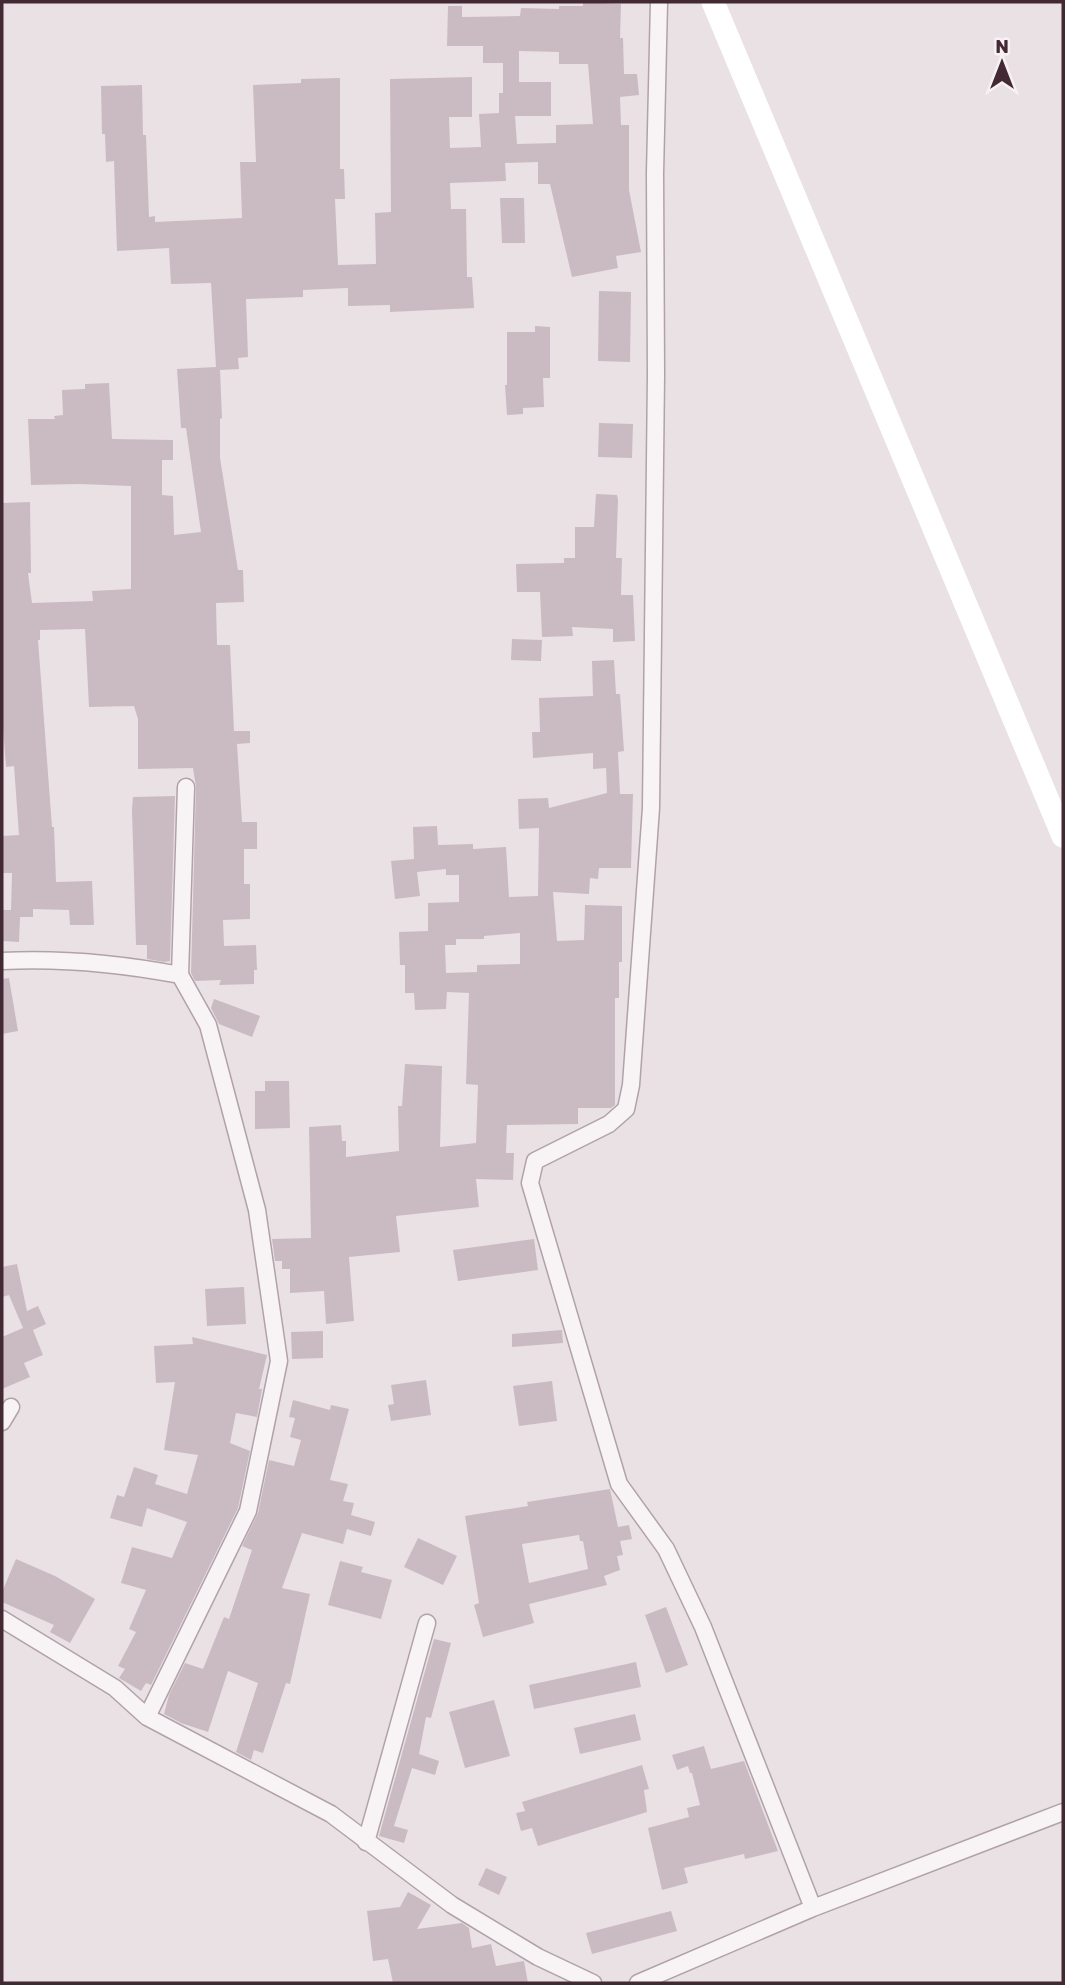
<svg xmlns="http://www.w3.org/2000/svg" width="1065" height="1985" font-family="Rubik,sans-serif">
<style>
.building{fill:#cabbc2;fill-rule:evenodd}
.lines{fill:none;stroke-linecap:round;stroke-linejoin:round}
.minor-casing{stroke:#b1a2a9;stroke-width:19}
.minor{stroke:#f8f4f6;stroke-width:16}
.secondary{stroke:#fff;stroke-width:23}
</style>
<rect width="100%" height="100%" fill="#eae1e5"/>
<!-- building -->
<path class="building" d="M 583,2 L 621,4 L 620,38 L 623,38 L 624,74 L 637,74 L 639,95 L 620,97 L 621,125 L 629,125 L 629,190 L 641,252 L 616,256 L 618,268 L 572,277 L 550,184 L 538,184 L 538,162 L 505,163 L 506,181 L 450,183 L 451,209 L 466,209 L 467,277 L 472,277 L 474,308 L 390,312 L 390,305 L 348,306 L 348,288 L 303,290 L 303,297 L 246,299 L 248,357 L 238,358 L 239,369 L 220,370 L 222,418 L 220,419 L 220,458 L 238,570 L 243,570 L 244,602 L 216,603 L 217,645 L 230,645 L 234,731 L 250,731 L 250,743 L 237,744 L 242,822 L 257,822 L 257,849 L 244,849 L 244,884 L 250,884 L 250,919 L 223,920 L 224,946 L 256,945 L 257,970 L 254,970 L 254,984 L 219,985 L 221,980 L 195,981 L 191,973 L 196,787 L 193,768 L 138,769 L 138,719 L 134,706 L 89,707 L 85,629 L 40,630 L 40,640 L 38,640 L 52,827 L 54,827 L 56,882 L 92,881 L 94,925 L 70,925 L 69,910 L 33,909 L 33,917 L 20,917 L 19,942 L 2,941 L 2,910 L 11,910 L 12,873 L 2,873 L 2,836 L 19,835 L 14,766 L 6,767 L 2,713 L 2,503 L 30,502 L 31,573 L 28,573 L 32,603 L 93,601 L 92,591 L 131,589 L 131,486 L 80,484 L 31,485 L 28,419 L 55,419 L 54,416 L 63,415 L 62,390 L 85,389 L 85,384 L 109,383 L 112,439 L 173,440 L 173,460 L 162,460 L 162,495 L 173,496 L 174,535 L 201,532 L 186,428 L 181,428 L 177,369 L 216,367 L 211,283 L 171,284 L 169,248 L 117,251 L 114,161 L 106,162 L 105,134 L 102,134 L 101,86 L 142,85 L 143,135 L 146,135 L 149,217 L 155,216 L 155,222 L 242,218 L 240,162 L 256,162 L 253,85 L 301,83 L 301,79 L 340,78 L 340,169 L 344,169 L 345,199 L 335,199 L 338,265 L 376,264 L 375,213 L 391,212 L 390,79 L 472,77 L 472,117 L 449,117 L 450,148 L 481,147 L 479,114 L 499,113 L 499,93 L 503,93 L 503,63 L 483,63 L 483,46 L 447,46 L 448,6 L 462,6 L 462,17 L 520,16 L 521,8 L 559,9 L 559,6 L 583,6 ZM 519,51 L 559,52 L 559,64 L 588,64 L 593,124 L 556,125 L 556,143 L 517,144 L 515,116 L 551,116 L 551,82 L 519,82 Z
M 500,198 L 524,198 L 525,243 L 502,243 Z
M 599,291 L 631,292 L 630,362 L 598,361 Z
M 535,326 L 550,327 L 550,378 L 543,378 L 544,407 L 523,408 L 523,414 L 507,415 L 505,385 L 507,385 L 507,332 L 535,332 Z
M 599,423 L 633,424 L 632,458 L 598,457 Z
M 596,494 L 617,495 L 618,500 L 616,558 L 622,558 L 621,595 L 633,595 L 635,641 L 613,642 L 613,629 L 572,627 L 573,636 L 542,637 L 540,592 L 517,592 L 516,564 L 564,563 L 564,558 L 575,558 L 575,527 L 594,527 Z
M 512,639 L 542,640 L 541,661 L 511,660 Z
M 614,660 L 616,694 L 620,694 L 624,751 L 618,752 L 620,794 L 633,794 L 631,868 L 599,868 L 598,879 L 590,878 L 589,894 L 553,892 L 557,941 L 584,940 L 585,905 L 622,906 L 622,962 L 619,962 L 619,998 L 615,998 L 615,1105 L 611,1108 L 578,1108 L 578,1124 L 507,1125 L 506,1153 L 514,1153 L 513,1180 L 476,1179 L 479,1207 L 396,1216 L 400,1252 L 349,1257 L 354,1321 L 326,1324 L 324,1291 L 290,1293 L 290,1269 L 282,1269 L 282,1261 L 275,1261 L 272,1239 L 311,1238 L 309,1127 L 341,1125 L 342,1141 L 346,1141 L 346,1157 L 399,1151 L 398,1106 L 402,1106 L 405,1064 L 442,1066 L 440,1147 L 476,1143 L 478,1085 L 466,1084 L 469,993 L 447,992 L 446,1009 L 415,1010 L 414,993 L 405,993 L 405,965 L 400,965 L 399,932 L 428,931 L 428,903 L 459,902 L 459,875 L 446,875 L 446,869 L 417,872 L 420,896 L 395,899 L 391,861 L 414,859 L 413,827 L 437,826 L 438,845 L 473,844 L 473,849 L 506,847 L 509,897 L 538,896 L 539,828 L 519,829 L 518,799 L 548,798 L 549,808 L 607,793 L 606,768 L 593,769 L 593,753 L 533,758 L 532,732 L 540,732 L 539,698 L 593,696 L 592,661 ZM 520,933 L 520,964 L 477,965 L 477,972 L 446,973 L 445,945 L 456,945 L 456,939 L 484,939 L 484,936 Z
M 175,796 L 170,961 L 164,962 L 147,959 L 147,945 L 136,945 L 132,810 L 133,797 Z
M 9,978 L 18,1031 L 2,1034 L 2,979 Z
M 214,999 L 260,1016 L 252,1037 L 219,1024 L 211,1008 Z
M 265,1081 L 289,1081 L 290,1128 L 255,1129 L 255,1091 L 265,1091 Z
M 534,1239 L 538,1270 L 458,1281 L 453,1250 Z
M 17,1264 L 27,1311 L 38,1306 L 46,1324 L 33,1330 L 43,1355 L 24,1363 L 30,1377 L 2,1389 L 2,1337 L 23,1328 L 9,1295 L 2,1297 L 2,1267 Z
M 244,1287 L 246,1324 L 207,1326 L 205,1289 Z
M 562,1330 L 563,1343 L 512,1347 L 512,1334 Z
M 323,1331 L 323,1358 L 292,1359 L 291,1332 Z
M 192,1337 L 267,1355 L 259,1389 L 262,1389 L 257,1417 L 236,1413 L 230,1443 L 250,1451 L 238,1508 L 151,1685 L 146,1683 L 141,1691 L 119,1678 L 125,1669 L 118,1666 L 136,1632 L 129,1629 L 146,1590 L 121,1583 L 132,1547 L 172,1558 L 187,1522 L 147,1508 L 142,1527 L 110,1518 L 117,1495 L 124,1497 L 134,1467 L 158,1475 L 155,1484 L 187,1494 L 198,1455 L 164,1450 L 175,1382 L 156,1383 L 154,1346 L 193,1344 Z
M 426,1380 L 431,1415 L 391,1421 L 388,1405 L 394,1404 L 391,1385 Z
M 552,1381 L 557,1421 L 519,1426 L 513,1386 Z
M 293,1400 L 330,1410 L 331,1405 L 349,1409 L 330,1480 L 348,1484 L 343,1501 L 354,1503 L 351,1515 L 375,1522 L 371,1536 L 347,1529 L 343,1544 L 302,1533 L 282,1588 L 310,1594 L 290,1684 L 286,1683 L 263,1753 L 254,1750 L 251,1760 L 236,1752 L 258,1683 L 228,1671 L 208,1732 L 181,1723 L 164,1714 L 169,1695 L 185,1663 L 203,1669 L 224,1617 L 229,1619 L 252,1550 L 242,1546 L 258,1513 L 269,1460 L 294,1466 L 301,1440 L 290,1437 L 295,1418 L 289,1417 Z
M 610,1489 L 618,1527 L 629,1525 L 632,1539 L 620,1541 L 623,1555 L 617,1556 L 620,1570 L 604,1576 L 607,1585 L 529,1604 L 534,1623 L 483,1637 L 474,1605 L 479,1603 L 465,1516 L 528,1506 L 527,1502 ZM 579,1535 L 580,1541 L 583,1541 L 588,1569 L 529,1583 L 522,1544 Z
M 418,1538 L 457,1556 L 443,1585 L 404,1567 Z
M 16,1559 L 55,1576 L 95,1599 L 70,1643 L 50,1632 L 54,1625 L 2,1602 L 2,1592 Z
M 340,1561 L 363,1567 L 361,1572 L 392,1580 L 381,1619 L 328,1605 Z
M 666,1607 L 688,1665 L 666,1673 L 645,1615 Z
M 434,1639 L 451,1643 L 431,1718 L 426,1717 L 419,1754 L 439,1761 L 435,1775 L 412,1768 L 394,1826 L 408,1830 L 404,1843 L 379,1836 Z
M 636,1662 L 641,1687 L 534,1709 L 529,1685 Z
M 494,1700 L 510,1756 L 465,1768 L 449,1712 Z
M 635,1714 L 641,1740 L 580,1754 L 574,1728 Z
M 704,1746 L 711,1769 L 744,1761 L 778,1851 L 745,1859 L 744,1854 L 684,1868 L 688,1883 L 662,1890 L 648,1828 L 689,1817 L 687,1808 L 700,1805 L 692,1773 L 690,1773 L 688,1766 L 677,1770 L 672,1755 Z
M 642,1765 L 649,1789 L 644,1790 L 647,1812 L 538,1846 L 532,1828 L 521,1831 L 516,1813 L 525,1811 L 522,1802 Z
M 486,1868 L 507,1877 L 499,1895 L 478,1885 Z
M 408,1892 L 431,1905 L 417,1929 L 462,1923 L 469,1928 L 472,1948 L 491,1944 L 496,1966 L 524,1961 L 528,1983 L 393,1983 L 388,1959 L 373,1961 L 367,1911 L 400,1907 Z
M 671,1911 L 677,1931 L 592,1954 L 586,1933 Z"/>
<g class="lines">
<!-- minor casing -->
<g class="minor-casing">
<path id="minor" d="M 659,2 L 655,173 L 656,375 L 651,808 L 631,1085 L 626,1109 L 609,1124 L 535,1161 L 530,1183 L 619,1484 L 666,1549 L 703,1627 L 813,1908
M 2,961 C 61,958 122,964 180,975
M 2,1422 L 11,1407
M 2,1619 L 115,1688 L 147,1717 L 331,1814 L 452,1905 L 538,1957 L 593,1983
M 147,1717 L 248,1511 L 279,1361 L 257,1210 L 208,1025 L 180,975 L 186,787
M 366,1842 L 427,1623
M 638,1983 L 813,1908 L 1063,1812"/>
</g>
<!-- minor -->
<use href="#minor" class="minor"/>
<!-- secondary -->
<path class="secondary" d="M 713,2 L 1063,836"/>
</g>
<!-- border -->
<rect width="1065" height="1985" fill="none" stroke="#422934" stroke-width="7"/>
<!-- north arrow -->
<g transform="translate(1002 63)" stroke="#f7f1f4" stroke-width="5" paint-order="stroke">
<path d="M0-5L12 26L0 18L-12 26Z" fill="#422934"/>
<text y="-10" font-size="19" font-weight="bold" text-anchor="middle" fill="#422934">N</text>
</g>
</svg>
